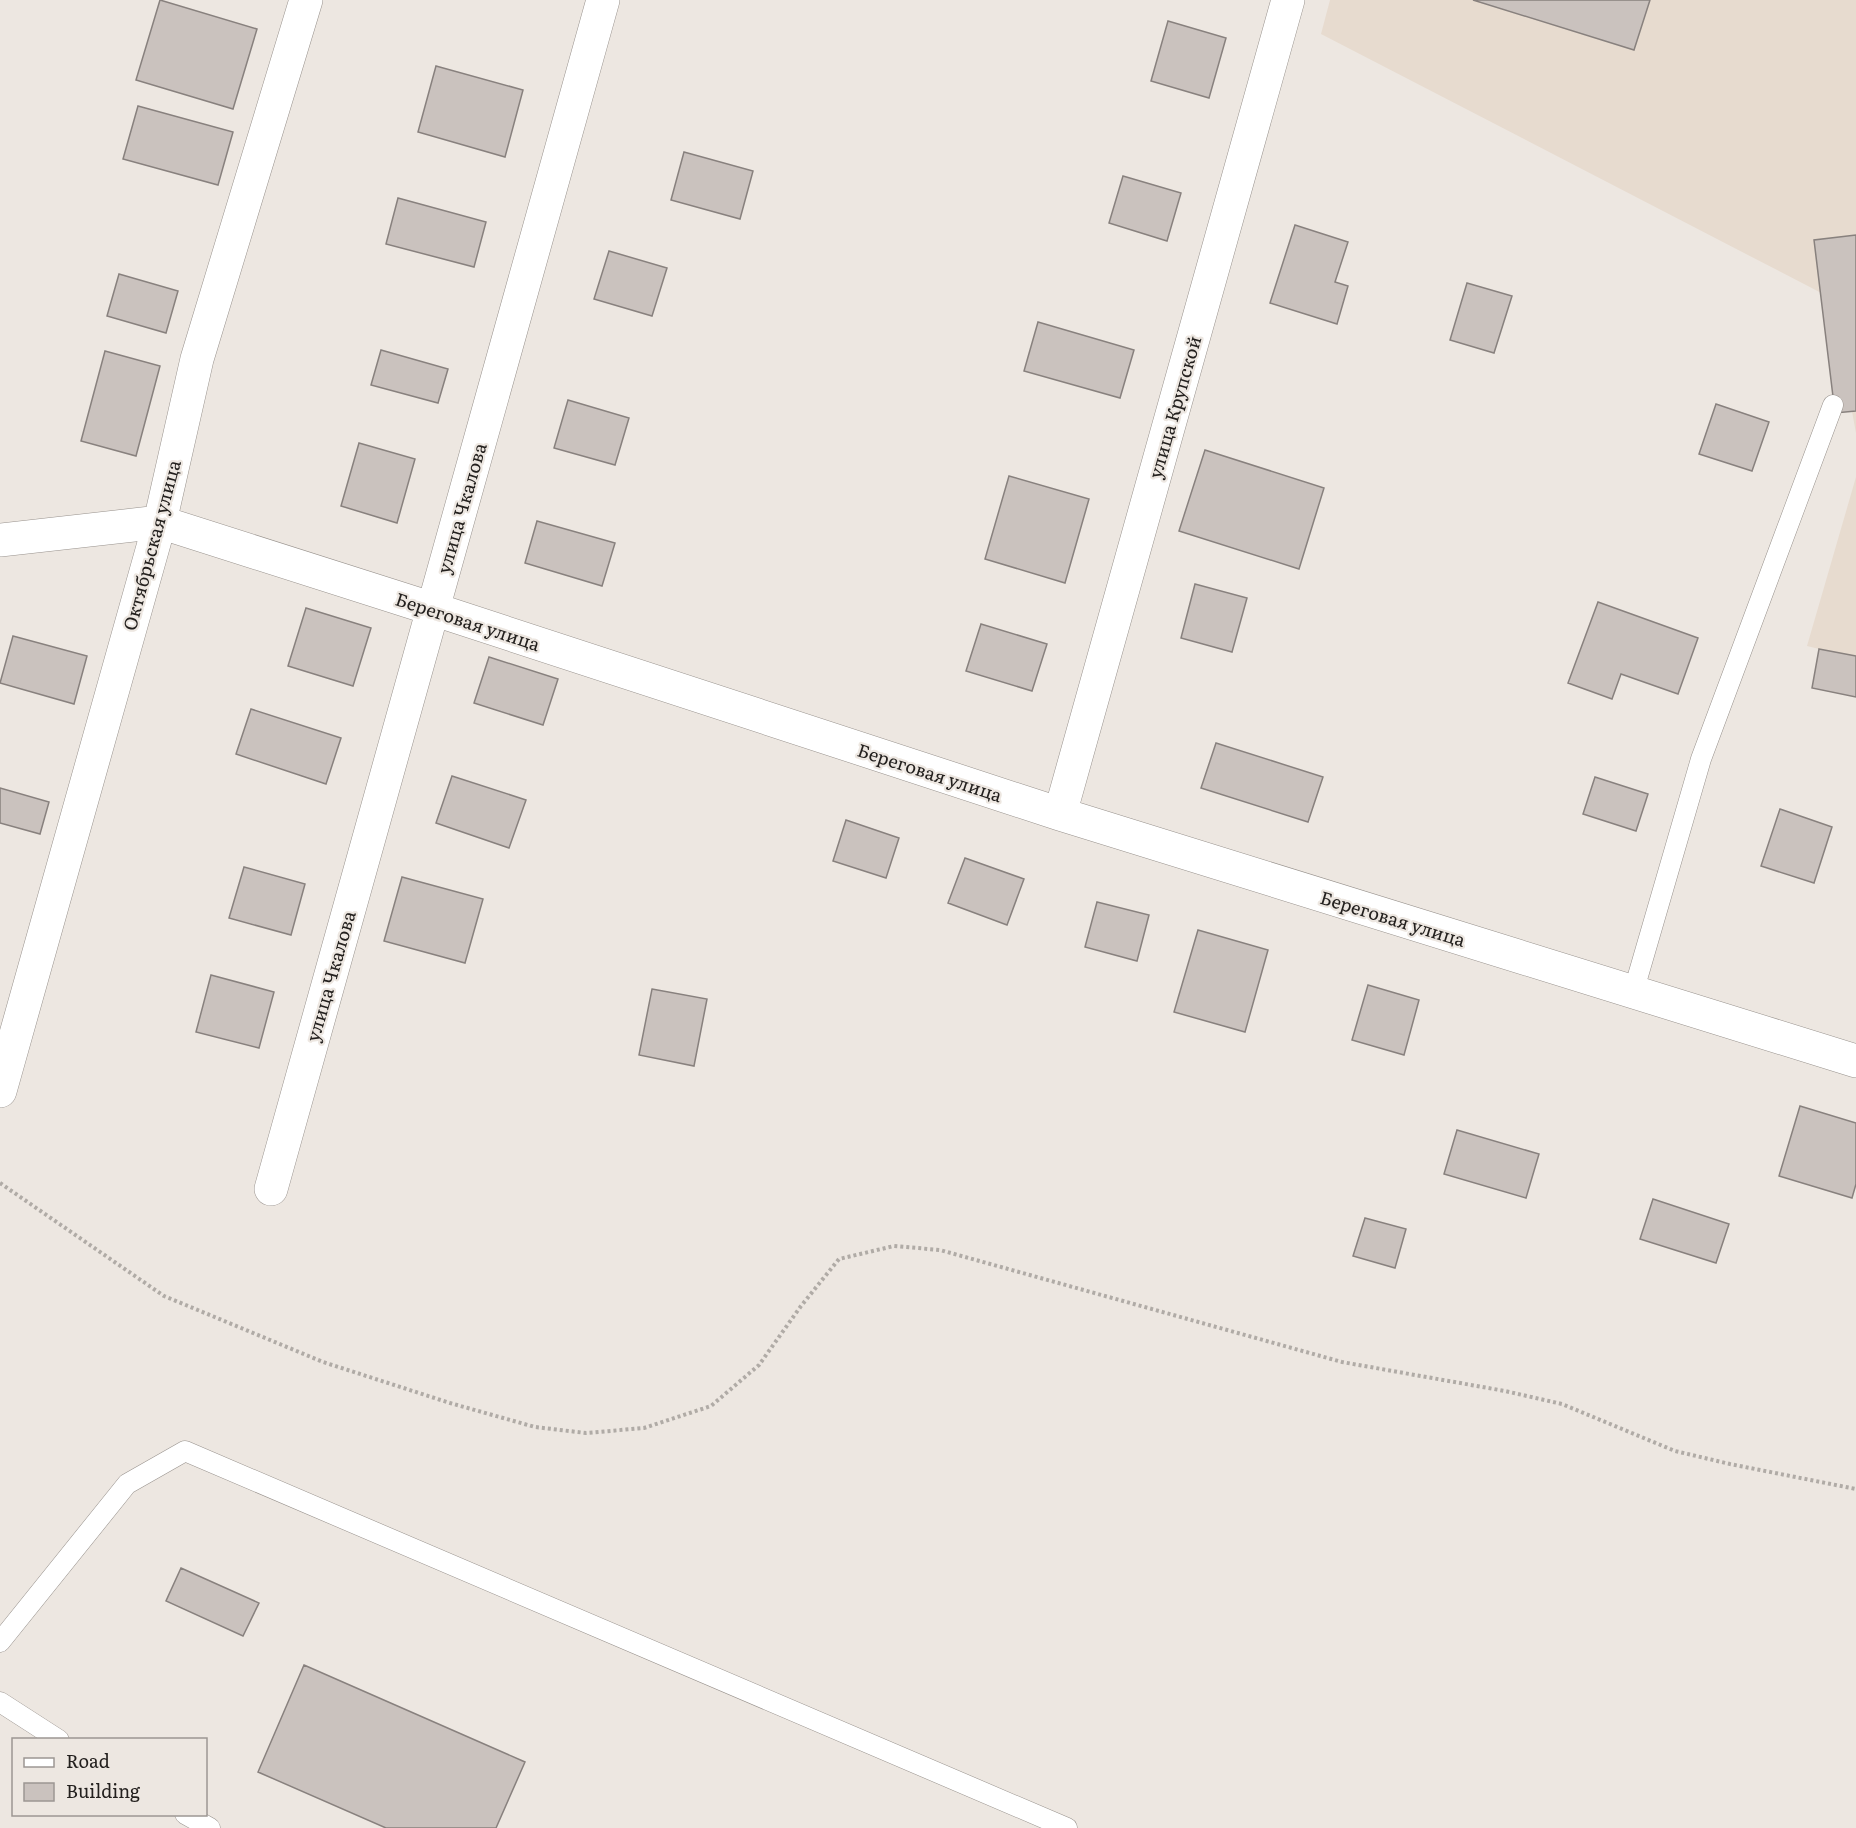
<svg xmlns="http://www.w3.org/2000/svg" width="1856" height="1828" font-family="Literata,serif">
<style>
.built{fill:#e7dbcf}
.building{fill:#cac2be;stroke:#88817e;stroke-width:1.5}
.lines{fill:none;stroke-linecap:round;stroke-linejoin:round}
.lane-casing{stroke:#98928d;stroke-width:21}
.street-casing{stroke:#98928d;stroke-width:34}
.path{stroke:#b0aba6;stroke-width:4;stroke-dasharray:3 3;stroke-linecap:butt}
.lane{stroke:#fff;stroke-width:20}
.street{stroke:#fff;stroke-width:33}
.labels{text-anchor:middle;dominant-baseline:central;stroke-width:4.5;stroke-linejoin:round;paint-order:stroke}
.street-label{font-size:18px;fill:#23201e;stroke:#ede7e1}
</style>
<rect width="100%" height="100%" fill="#ede7e1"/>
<!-- built -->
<path class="built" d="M 1330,0 L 1856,0 L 1856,433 L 1831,298 L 1321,34 Z
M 1856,477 L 1856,658 L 1807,646 Z"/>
<!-- building -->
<path class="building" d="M 160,0 L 257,29 L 233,109 L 136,80 Z
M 1473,0 L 1650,0 L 1634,50 Z
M 1168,21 L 1226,38 L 1209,98 L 1151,81 Z
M 436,66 L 523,90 L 505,157 L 418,132 Z
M 138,106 L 233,132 L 218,185 L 123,159 Z
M 684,152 L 753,171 L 740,219 L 671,200 Z
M 1123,176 L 1181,193 L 1167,241 L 1109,223 Z
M 398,198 L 486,222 L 474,267 L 386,244 Z
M 1295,225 L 1348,242 L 1335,282 L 1348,286 L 1337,324 L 1270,303 Z
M 1856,235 L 1856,411 L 1835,413 L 1814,240 Z
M 609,251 L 667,268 L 652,316 L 594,299 Z
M 119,274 L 178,291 L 166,333 L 107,316 Z
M 1467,283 L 1512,296 L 1494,353 L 1450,340 Z
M 1038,322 L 1134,350 L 1120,398 L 1024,371 Z
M 381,350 L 448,369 L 438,403 L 371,385 Z
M 105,351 L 160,366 L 136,456 L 81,441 Z
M 568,400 L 629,418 L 615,465 L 554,448 Z
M 1716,404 L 1769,422 L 1752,471 L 1699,454 Z
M 359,443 L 415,459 L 397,523 L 341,506 Z
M 1205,450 L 1324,488 L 1299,569 L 1179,531 Z
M 1009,476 L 1089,499 L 1065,583 L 985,559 Z
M 537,521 L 615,543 L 602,586 L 525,563 Z
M 1195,584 L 1247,598 L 1232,652 L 1181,638 Z
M 1598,602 L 1698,638 L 1678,694 L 1621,674 L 1612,699 L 1568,683 Z
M 306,608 L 371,628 L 353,686 L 288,666 Z
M 981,624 L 1047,644 L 1032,691 L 966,671 Z
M 13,636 L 87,656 L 74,704 L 0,683 Z
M 1819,649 L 1856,656 L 1856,697 L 1812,688 Z
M 489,657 L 558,679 L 543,725 L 474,703 Z
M 251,709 L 341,738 L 326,784 L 236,754 Z
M 1216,743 L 1323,777 L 1308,822 L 1201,788 Z
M 452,776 L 526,800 L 509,848 L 436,823 Z
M 1595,777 L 1648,794 L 1636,831 L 1583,814 Z
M 0,788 L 49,802 L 40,834 L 0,823 Z
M 1780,809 L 1832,827 L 1814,883 L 1761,866 Z
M 846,820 L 899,838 L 886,878 L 833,861 Z
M 965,858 L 1024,879 L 1007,925 L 948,903 Z
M 244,867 L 305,884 L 291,935 L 229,918 Z
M 402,877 L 483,899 L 465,963 L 384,941 Z
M 1097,902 L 1149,915 L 1137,961 L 1085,947 Z
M 1198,930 L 1268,950 L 1245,1032 L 1174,1012 Z
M 211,975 L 274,992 L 259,1048 L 196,1032 Z
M 1368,985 L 1419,1000 L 1404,1055 L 1352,1040 Z
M 652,989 L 707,999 L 694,1066 L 639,1055 Z
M 1800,1106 L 1856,1123 L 1856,1184 L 1852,1198 L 1779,1176 Z
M 1457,1130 L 1539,1154 L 1526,1198 L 1444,1174 Z
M 1653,1199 L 1729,1224 L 1716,1263 L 1640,1239 Z
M 1365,1218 L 1406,1229 L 1395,1268 L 1353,1256 Z
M 181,1568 L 259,1603 L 243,1636 L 166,1601 Z
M 304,1665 L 525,1762 L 496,1828 L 386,1828 L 258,1772 Z"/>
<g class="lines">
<!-- lane casing -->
<g class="lane-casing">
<path id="lane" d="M 1633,993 L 1701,759 L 1833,405
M 0,1642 L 127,1484 L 185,1451 L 1067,1828
M 0,1702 L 59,1740
M 185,1814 L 210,1828"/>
</g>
<!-- street casing -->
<g class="street-casing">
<path id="street" d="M 0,540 L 160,522 L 433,609 L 1060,814 L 1856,1061
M 1060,814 L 1288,0
M 0,1091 L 160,522 L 197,359 L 306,0
M 271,1189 L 603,0"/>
</g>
<!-- path -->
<path class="path" d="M 0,1183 L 164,1296 L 323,1362 L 450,1403 L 535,1427 L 586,1433 L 644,1428 L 711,1406 L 759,1365 L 801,1306 L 839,1259 L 894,1246 L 940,1250 L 1342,1362 L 1505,1391 L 1562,1404 L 1675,1451 L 1730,1464 L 1856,1489"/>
<!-- lane -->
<use href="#lane" class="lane"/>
<!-- street -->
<use href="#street" class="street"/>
</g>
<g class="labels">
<!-- street labels -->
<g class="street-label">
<text transform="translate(1174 407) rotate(-74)">улица Крупской</text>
<text transform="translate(461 508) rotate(-74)">улица Чкалова</text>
<text transform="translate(151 545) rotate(-75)">Октябрьская улица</text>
<text transform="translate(468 621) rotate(18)">Береговая улица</text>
<text transform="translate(930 772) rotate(18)">Береговая улица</text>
<text transform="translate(1393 918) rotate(17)">Береговая улица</text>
<text transform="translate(330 976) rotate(-74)">улица Чкалова</text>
</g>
</g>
<!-- legend -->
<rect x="12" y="1738" width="195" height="78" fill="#ede7e1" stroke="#9c9793" stroke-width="1.5"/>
<rect x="24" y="1758" width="30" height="9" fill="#ffffff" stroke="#9c9793" stroke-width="1.5"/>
<text x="66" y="1768" font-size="18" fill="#23201e">Road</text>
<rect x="24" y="1783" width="30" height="18" fill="#cac2be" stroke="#9c9793" stroke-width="1.5"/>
<text x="66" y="1798" font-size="18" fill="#23201e">Building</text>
</svg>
